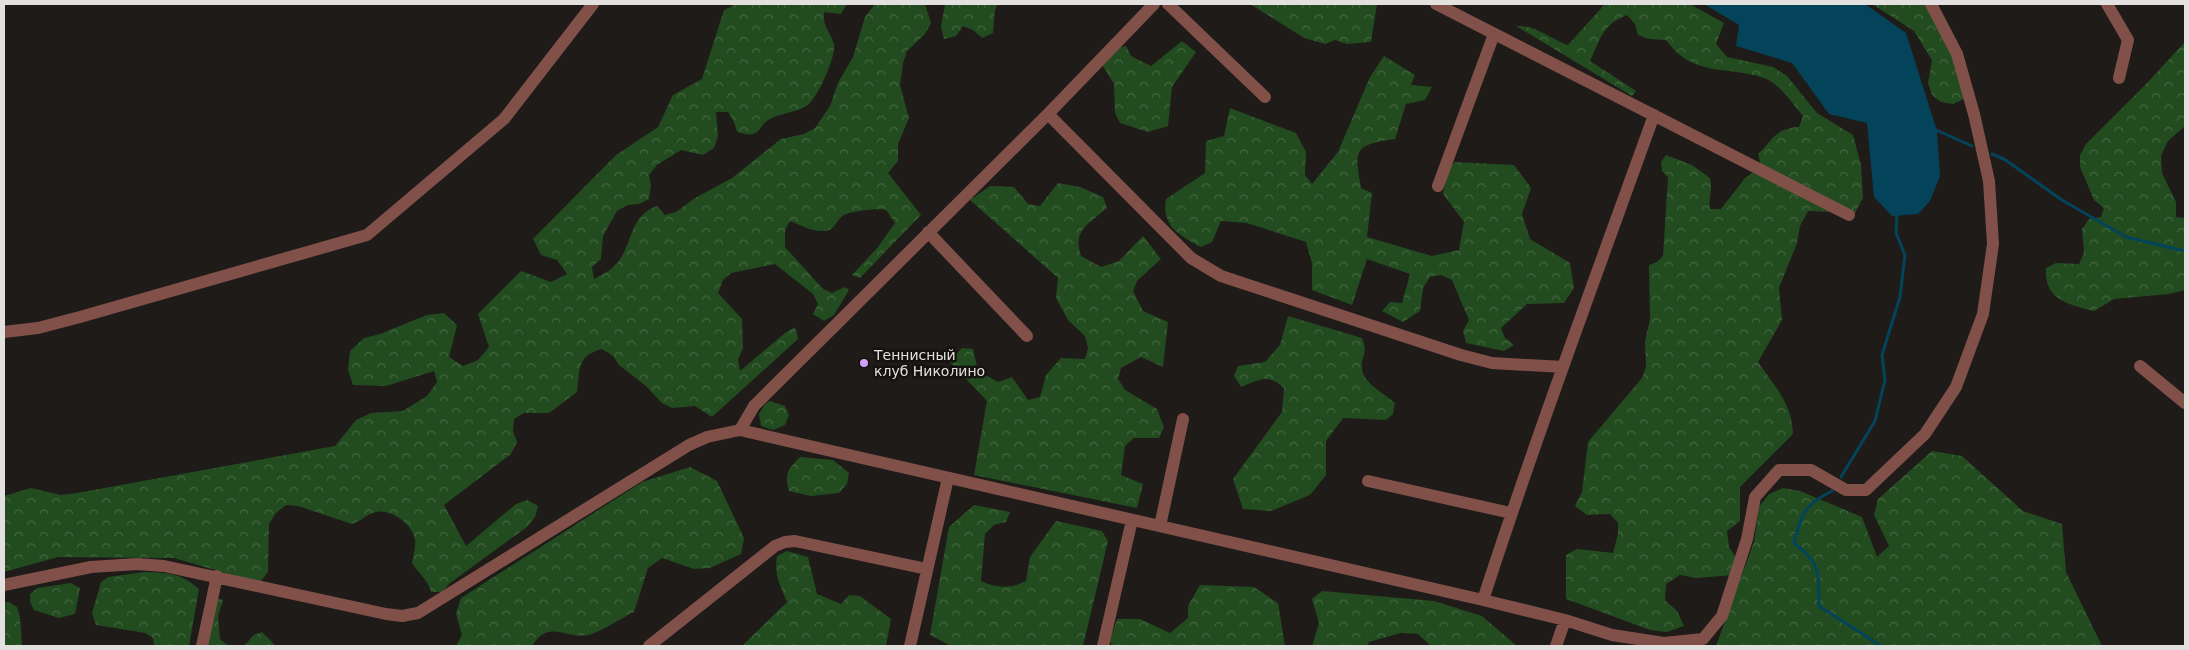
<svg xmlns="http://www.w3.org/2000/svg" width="2189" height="650" font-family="'DejaVu Sans',sans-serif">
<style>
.forest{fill:url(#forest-crowns)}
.water{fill:#04445a}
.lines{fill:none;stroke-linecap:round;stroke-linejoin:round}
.stream{stroke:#04445a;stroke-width:3}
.minor{stroke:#805049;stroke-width:12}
.poi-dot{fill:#d49cfc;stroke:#15120f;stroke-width:2}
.labels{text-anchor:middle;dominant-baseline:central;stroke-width:5;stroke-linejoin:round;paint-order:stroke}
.poi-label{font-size:14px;fill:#e3e1df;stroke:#15120f;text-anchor:start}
</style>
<defs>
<pattern id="forest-crowns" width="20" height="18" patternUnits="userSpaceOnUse" patternTransform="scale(1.25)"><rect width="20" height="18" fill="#224c1f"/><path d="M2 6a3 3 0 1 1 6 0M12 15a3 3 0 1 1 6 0" fill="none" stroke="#42663f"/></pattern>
</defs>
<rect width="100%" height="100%" fill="#1e1b18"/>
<!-- forest -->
<path class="forest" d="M 736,4 L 847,4 L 841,14 L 824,12 C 823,29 830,30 834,44 C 837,55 817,98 808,105 C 798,112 783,113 772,118 C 755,126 763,140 737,132 L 734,122 L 728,112 L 716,112 L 718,136 L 714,148 L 703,155 L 681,150 L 657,165 L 649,175 L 651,186 L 649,199 L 639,204 L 628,205 L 617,211 L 603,236 L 601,259 L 592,267 L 594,279 C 599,276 606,273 611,269 C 634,251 626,217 657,206 L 665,215 L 676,212 L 695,198 L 732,178 L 781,139 L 804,134 L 815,128 L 830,106 L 838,83 L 853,57 L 865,17 L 875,4 L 925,4 L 931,23 L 925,34 L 907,51 L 903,63 L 900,85 L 909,118 L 898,144 L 898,161 L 888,173 L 921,215 L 860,278 L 852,275 L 878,247 L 895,223 L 886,210 C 879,208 851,211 844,215 C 836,220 835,231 824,231 C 812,232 801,225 790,221 L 785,230 L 785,247 L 823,289 L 832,293 L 845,287 L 849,290 L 834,315 L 824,321 L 813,314 L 818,304 L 813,294 L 775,264 L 731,273 L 723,280 L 718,293 L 742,319 L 743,348 L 738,359 L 740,371 L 785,333 L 795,327 L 798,339 L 712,417 L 695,406 L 672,408 L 662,403 L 646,386 L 619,365 L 613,356 L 602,349 C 577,355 580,369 577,392 L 549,413 L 524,413 L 514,419 L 513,431 L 517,442 L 511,454 L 444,505 L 466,546 L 516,504 L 527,500 L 538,506 L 535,517 L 527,527 L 450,583 L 442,592 L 431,592 C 428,580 419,574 412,563 C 413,556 416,547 415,540 C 413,524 389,506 373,513 C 366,515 361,521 352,524 L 298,506 L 286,505 L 276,513 L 269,524 L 268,572 L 261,581 L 249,580 L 174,558 L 58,557 L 4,572 L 4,496 L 31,488 L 61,495 L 77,493 L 335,446 L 356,420 L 371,413 L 403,411 L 427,396 L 437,382 L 434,371 L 386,386 L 353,385 L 348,370 L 350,351 L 364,338 L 380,334 L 427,315 L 444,313 L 457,325 L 449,357 L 463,366 L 478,360 L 489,347 L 478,314 L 521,271 L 551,282 L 567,274 L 557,260 L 541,255 L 533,239 L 616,155 L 658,127 L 673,95 L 702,79 L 724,10 Z
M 945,4 L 998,4 L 995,10 L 993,33 L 982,38 L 973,30 L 963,26 L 956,36 L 944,39 L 941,27 Z
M 1250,4 L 1377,4 L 1371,42 L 1347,44 L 1335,40 L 1325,44 L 1304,38 Z
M 1605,4 L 1690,4 L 1724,23 L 1716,44 L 1727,57 L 1773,67 L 1787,76 L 1817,113 L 1853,135 L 1861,165 L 1863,198 L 1855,213 L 1808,211 L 1800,226 L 1797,243 L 1779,288 L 1782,320 L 1758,362 C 1775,387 1792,403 1793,434 L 1740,487 L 1740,521 L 1727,531 L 1729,547 L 1738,561 L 1733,575 L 1697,578 L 1680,575 L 1666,584 L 1665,600 L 1677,611 L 1684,626 L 1667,632 L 1650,630 L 1566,599 L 1566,555 L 1577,549 L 1613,553 L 1618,534 L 1618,523 L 1610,514 L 1587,515 L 1575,506 L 1582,492 L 1588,442 L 1642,378 L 1646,367 L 1645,342 L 1650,319 L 1649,265 L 1657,262 L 1663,256 L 1668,177 L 1662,171 L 1661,162 L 1666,155 L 1692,165 L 1710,178 C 1713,191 1708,198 1710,209 L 1721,209 L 1745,178 L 1761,166 L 1758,154 C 1774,139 1774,129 1799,127 L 1803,116 C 1794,105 1779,83 1764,78 C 1726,65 1693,78 1666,40 L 1649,39 L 1638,35 L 1635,24 L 1627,15 C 1602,25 1601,38 1590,61 L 1636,91 L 1632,96 L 1516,26 C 1537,25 1549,39 1568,45 Z
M 1872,4 L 1924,4 C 1945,31 1961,64 1964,99 L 1953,104 L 1941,102 L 1932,95 L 1928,83 L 1932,60 L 1914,31 Z
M 1182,41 L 1196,52 L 1172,87 L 1168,126 L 1148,132 L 1120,123 L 1115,113 L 1114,84 L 1101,63 L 1104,51 L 1126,46 L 1131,56 L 1151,66 Z
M 2185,42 L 2185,126 L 2168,141 L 2161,156 L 2162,173 L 2176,202 L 2176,217 L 2185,218 L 2185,290 L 2169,294 L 2114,299 L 2094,311 C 2068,304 2044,300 2046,268 L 2056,263 L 2079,264 L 2084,253 L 2082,229 L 2089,219 L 2101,217 L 2104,208 L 2094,200 L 2080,167 L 2080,155 L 2086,144 L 2148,82 Z
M 1384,56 L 1415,75 L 1411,85 L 1432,87 L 1425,100 L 1406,104 L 1395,139 C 1354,145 1354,149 1361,188 L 1372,193 L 1367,237 L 1432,256 L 1459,250 L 1464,222 L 1443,194 L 1448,170 L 1455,162 L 1514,165 L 1531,188 L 1522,214 L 1530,239 L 1570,263 L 1574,288 L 1564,303 L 1527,304 L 1501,328 L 1505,338 L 1514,345 L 1504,351 L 1466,343 L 1463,331 L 1469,320 L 1452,280 L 1441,275 L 1430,277 L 1423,288 L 1420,311 L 1403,322 L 1382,311 L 1390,302 L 1402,303 L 1410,274 L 1367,259 L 1352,305 L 1312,290 L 1312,263 L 1306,242 L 1247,223 L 1221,221 L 1212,242 L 1201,247 C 1180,236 1161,226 1166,199 L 1205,173 L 1206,141 L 1224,136 L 1230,108 L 1296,133 L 1306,152 L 1305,175 L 1312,184 L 1338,152 L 1370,77 Z
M 1058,183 L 1080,187 L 1103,197 L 1107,208 C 1089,224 1072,230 1081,256 L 1101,267 L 1119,261 L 1143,236 L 1161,259 L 1137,281 L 1133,291 L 1143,311 L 1168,322 L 1163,367 L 1141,357 L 1121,368 L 1118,379 L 1125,390 L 1157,409 L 1164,427 L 1159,438 L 1134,438 L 1125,446 L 1121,475 L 1143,484 L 1137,508 L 974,475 L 987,401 L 949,361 L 962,348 L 973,349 L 978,371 L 998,382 L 1012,377 L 1028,400 L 1040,397 L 1046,375 L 1061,358 L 1085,359 L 1088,348 L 1085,336 L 1068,320 L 1056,298 L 1058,278 L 970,200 L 990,186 L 1014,187 L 1028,204 L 1040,206 Z
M 1288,316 L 1362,338 C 1369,356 1360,356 1362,369 C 1363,383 1385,394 1395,403 L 1393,414 L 1386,420 L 1343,418 L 1326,441 L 1326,475 L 1310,495 L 1271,511 L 1243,509 L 1233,479 L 1282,412 L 1284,388 C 1268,373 1259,380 1241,387 L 1234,376 L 1238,366 L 1265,362 L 1280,345 Z
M 770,401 L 785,406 L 789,415 L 785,425 L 773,430 L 761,426 L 759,414 L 765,404 Z
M 1932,451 L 1962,456 L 2023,511 L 2062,524 L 2066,572 L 2102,646 L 1716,646 L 1754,542 L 1759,507 L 1769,494 L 1783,488 L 1800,491 L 1862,517 L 1877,557 L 1889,546 L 1874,515 L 1878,499 Z
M 800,457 L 833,460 L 849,473 L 847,484 L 839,493 L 811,496 L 789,491 C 784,474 788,469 800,457 Z
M 690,467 L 717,481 L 744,538 L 741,554 L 710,568 L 694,569 L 662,558 L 648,568 L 634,612 C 623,617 599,633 588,635 C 567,640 549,618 532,646 L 456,646 L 462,635 L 456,614 L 461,598 L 642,482 Z
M 974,505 L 1010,512 L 1006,522 L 994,525 L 985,534 L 981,581 C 996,588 1011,589 1026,581 L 1030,557 L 1056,521 L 1102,531 L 1108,541 L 1083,646 L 951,646 L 930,635 L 949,527 Z
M 787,551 L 808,557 L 817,594 L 841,604 L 849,595 L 860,596 L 891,619 L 886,646 L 742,646 L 787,602 C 780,585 774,575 777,556 Z
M 145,572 C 168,573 181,573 199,589 L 189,646 L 154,646 L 153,638 L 145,633 L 96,625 L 92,613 L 101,582 L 108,577 Z
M 71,583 L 80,588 L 75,614 L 59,618 L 34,610 L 30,602 L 30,594 L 37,588 Z
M 1200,585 L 1254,587 L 1278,603 L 1285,646 L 1112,646 L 1110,641 L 1117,619 L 1140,619 L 1170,633 L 1188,618 L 1188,606 Z
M 1322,591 L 1434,601 L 1482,616 L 1517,646 L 1431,646 L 1418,634 L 1401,633 L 1369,642 L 1367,646 L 1312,646 L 1319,623 L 1312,599 Z
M 215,598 L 223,600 L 218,616 L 220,639 L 226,644 L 235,646 L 201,646 Z
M 4,602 L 9,602 L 17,607 L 20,617 L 22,646 L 4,646 Z
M 262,632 L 276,646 L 244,646 L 254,635 Z"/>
<!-- water -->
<path class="water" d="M 1704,4 L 1865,4 L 1906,33 L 1937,131 L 1940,176 L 1930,201 L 1918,214 L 1892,216 L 1874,197 L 1867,123 L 1829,114 L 1792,63 L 1736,46 L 1739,25 Z"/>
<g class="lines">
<!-- stream -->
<path class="stream" d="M 1934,129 L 1972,146
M 1992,154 L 2004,159 L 2062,200 L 2126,237 L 2185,251
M 1841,477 L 1875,421 L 1885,380 L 1882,355 L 1900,297 L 1905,255 L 1896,233 L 1897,213
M 1832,491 C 1804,505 1801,514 1794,543 C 1822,565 1818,572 1819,606 L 1881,646"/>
<!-- minor -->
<path class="minor" d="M 1168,4 L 1265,97
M 1436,4 L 1849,215
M 2107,4 L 2128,40 L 2119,78
M 1048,114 L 1191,258 L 1221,276 L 1461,355 L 1492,363 L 1563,367
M 1438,186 L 1494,34
M 928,232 L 1027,336
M 4,332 L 38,328 L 80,317 L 367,235 L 504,119 L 593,4
M 2140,366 L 2185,403
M 740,430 L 754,406 L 1048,114 L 1154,4
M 1368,481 L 1511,513
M 1160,526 L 1183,419
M 4,585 L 91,567 L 137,564 L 164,566 L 386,614 L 402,616 L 418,613 L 689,445 L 707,437 L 740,430 L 1483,600 L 1565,620 L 1612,635 L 1664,643 L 1703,639 L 1722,616 L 1747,539 L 1755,497 L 1779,470 L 1811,470 L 1846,490 L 1866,490 L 1925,434 L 1956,387 L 1983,314 L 1993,244 L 1989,181 L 1974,114 L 1957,54 L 1931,4
M 1483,600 C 1536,437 1596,276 1654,115
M 202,646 L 217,576
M 649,646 L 775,546 L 785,542 L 795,541 L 927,569
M 910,646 L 948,478
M 1103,646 L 1132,520
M 1556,646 L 1565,620"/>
</g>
<!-- markers -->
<circle class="poi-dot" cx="864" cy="363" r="5"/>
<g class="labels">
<!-- poi labels -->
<g class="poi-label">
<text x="874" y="355">Теннисный<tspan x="874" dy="16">клуб Николино</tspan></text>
</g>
</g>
<!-- border -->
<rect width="2189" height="650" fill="none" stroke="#e3e1df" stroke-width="10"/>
</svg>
